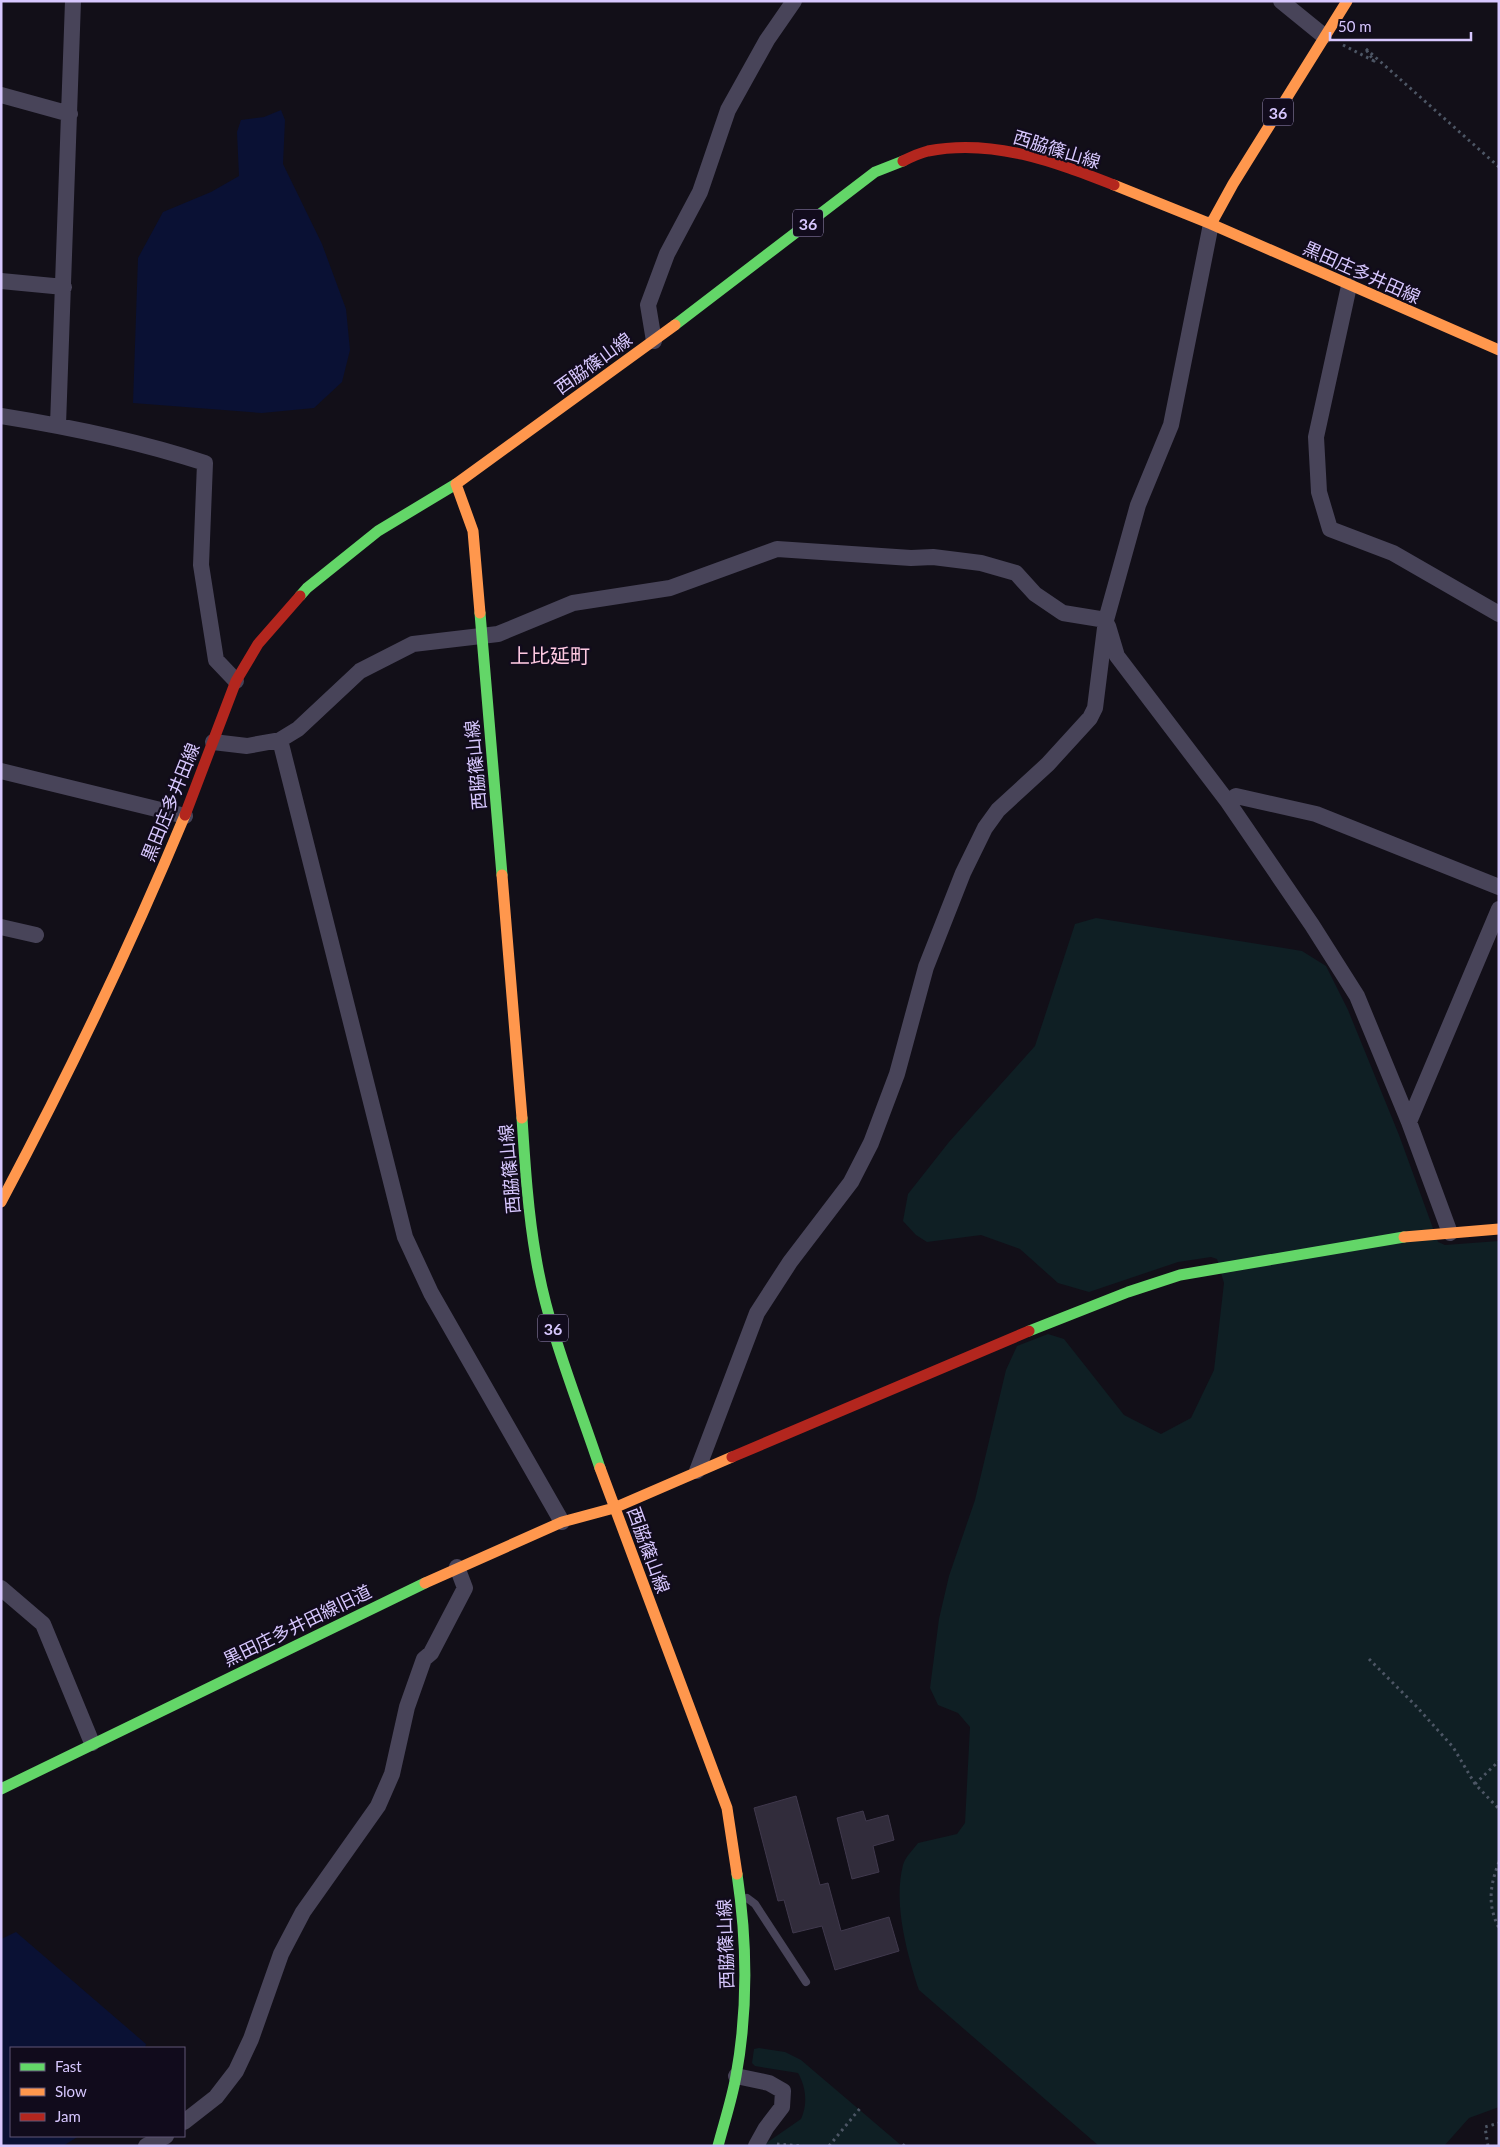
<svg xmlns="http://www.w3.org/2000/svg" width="1500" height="2147" font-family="Lato,'Noto Sans JP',sans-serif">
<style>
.green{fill:#0f1f24}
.water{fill:#0a1134}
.building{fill:#312c3b;stroke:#40394d}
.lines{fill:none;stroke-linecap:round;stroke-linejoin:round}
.path{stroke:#4d5665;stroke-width:3;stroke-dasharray:2.5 4;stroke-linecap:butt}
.lane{stroke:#484459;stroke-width:8}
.street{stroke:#484459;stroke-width:16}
.fast{stroke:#63d668;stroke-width:11}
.slow{stroke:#ff974d;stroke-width:11}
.jam{stroke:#b3261e;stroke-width:11}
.labels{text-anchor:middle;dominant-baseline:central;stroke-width:4.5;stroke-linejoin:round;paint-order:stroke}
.shield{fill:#110b1c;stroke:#9c8fba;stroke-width:1}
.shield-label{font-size:16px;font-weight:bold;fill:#d7c7fe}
.street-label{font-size:18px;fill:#d7c7fe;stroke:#110b1c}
.quarter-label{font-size:20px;fill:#fec9e1;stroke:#110b1c}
</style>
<rect width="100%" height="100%" fill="#120f18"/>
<!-- green -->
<path class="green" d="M 1096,918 L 1302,951 L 1326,966 L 1348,1010 L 1399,1135 L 1438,1242 L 1445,1245 L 1499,1241 L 1499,2107 L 1469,2118 L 1444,2146 L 1099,2146 L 919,1990 C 907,1954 893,1903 903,1865 C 905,1857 914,1849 918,1843 L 957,1834 L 965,1823 L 970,1727 L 958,1713 L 938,1705 L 930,1688 L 939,1619 L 949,1576 L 975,1500 L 1006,1370 L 1017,1346 L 1048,1334 L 1064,1339 L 1124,1415 L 1161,1434 L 1191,1418 L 1214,1370 L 1224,1283 L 1217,1259 L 1211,1257 L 1178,1262 L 1089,1292 L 1058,1283 L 1020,1249 L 981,1235 L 927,1242 L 916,1235 L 903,1221 L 908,1194 L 949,1142 L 1035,1046 L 1075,924 Z
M 759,2048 L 785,2052 L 801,2060 L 902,2146 L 762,2146 L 801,2119 C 808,2104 806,2087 798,2073 L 755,2066 L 752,2063 L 754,2049 Z"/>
<!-- water -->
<path class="water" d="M 281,110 L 285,120 L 283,164 L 322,244 L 346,309 L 350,350 L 342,382 L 314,408 L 262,413 L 133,403 L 138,258 L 163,212 L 211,192 L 239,176 L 237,132 L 241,120 L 264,117 Z
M 16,1932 L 146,2044 L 145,2048 L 11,2048 L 11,2136 L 79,2136 L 63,2146 L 1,2146 L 1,1939 Z"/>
<!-- building -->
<path class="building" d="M 796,1796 L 820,1885 L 828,1883 L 841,1931 L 889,1917 L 899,1951 L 835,1970 L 822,1926 L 793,1933 L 784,1900 L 778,1901 L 754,1808 Z
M 863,1811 L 866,1821 L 888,1815 L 894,1840 L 873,1846 L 879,1872 L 852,1879 L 837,1818 Z"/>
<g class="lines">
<!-- path -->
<path class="path" d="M 1343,45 L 1374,61 L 1365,48 L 1499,167
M 1369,1659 L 1416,1706 L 1453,1747 L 1475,1784 L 1499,1809
M 1475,1784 L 1499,1761
M 1499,1862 C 1490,1885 1487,1905 1499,1928
M 777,2144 L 803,2146
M 829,2146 L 862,2106
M 903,2146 L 906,2143
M 1488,2146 L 1485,2127 L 1499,2123"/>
<!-- lane -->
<path class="lane" d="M 747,1898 L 755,1904 L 806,1982"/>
<!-- street -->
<path class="street" d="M 1281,1 L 1324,36
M 1,95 L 70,114
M 1,281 L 64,287
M 1349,286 L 1316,437 L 1319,492 L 1330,529 L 1393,553 L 1499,614
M 654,341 L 648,305 L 667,254 L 700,192 L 728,110 L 767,40 L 794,1
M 1,416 C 70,427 138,441 205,463 L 201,565 L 216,660 L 236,681
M 58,425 L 73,1
M 1108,626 L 1117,656 L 1228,802 L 1312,925 L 1357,996 L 1409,1122 L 1450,1233
M 280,740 L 405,1237 L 431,1293 L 562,1522
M 213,742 L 247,746 L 280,740 L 298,729 L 360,671 L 413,644 L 498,634 L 573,603 L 670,588 L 777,549 L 911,558 L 933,557 L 981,563 L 1016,573 L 1035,594 L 1063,613 L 1106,620
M 1,771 L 185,816
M 1228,802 L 1236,796 L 1316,814 L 1499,887
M 1,927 L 36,935
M 1409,1122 L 1499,909
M 697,1471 L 757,1313 L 790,1262 L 851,1182 L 871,1143 L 897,1074 L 926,967 L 963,873 L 985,828 L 998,810 L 1048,764 L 1090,718 L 1095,708 L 1106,620 L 1138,505 L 1171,425 L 1211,224
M 1,1588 L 43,1624 L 92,1743
M 736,2076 L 769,2083 L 783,2091 L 782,2107 L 766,2128 L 756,2146
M 184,2122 L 216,2097 L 236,2071 L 251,2039 L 281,1954 L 303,1912 L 378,1806 L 392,1774 L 407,1707 L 424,1659 L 431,1653 L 465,1588 L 457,1567
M 146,2146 L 166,2136"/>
<!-- fast -->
<path class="fast" d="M 675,325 L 875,172 L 903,161
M 300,596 L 307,588 L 378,531 L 456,484
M 480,613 L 502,875
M 522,1118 C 525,1165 528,1212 536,1258 C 548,1330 577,1399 600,1468
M 1029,1331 L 1128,1292 L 1180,1275 L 1404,1237
M 1,1789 L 425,1583
M 718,2146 C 724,2123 732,2099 736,2076 C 748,2010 747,1940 737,1874"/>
<!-- slow -->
<path class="slow" d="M 1114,185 L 1211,224 L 1233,184 L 1347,1
M 1211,224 L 1499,350
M 480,613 L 473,531 L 456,484 L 675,325
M 502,875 L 522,1118
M 1,1202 C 68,1076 130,947 185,815
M 1404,1237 L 1499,1229
M 600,1468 L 727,1808 L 737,1874
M 425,1583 L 562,1522 L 614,1508 L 732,1457"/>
<!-- jam -->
<path class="jam" d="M 903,161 C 911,157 920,153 928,151 C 993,138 1055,162 1114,185
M 185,815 L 236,681 L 258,644 L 300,596
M 732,1457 L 1029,1331"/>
</g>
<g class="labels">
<!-- shield labels -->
<g class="shield">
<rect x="1263" y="98.5" width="30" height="27" rx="4"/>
<rect x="793" y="209.5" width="30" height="27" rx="4"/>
<rect x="538" y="1314.5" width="30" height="27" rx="4"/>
</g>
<g class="shield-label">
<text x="1278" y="112">36</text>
<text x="808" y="223">36</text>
<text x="553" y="1328">36</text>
</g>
<!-- street labels -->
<g class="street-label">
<text transform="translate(1057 149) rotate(17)">西脇篠山線</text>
<text transform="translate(1362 272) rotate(24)">黒田庄多井田線</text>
<text transform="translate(593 363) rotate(-36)">西脇篠山線</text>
<text transform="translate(475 765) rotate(-95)">西脇篠山線</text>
<text transform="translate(170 802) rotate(-68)">黒田庄多井田線</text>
<text transform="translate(509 1169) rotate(-95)">西脇篠山線</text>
<text transform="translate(649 1550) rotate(70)">西脇篠山線</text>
<text transform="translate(297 1625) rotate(-26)">黒田庄多井田線旧道</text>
<text transform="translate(725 1944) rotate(-92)">西脇篠山線</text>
</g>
<!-- quarter labels -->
<g class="quarter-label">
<text x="550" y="655">上比延町</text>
</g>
</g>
<!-- border -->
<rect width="1500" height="2147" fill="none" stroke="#d7c7fe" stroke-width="5"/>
<!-- legend -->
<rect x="10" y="2047" width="175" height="90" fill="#110b1c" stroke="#605676"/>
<rect x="20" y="2063" width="25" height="8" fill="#63d668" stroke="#605676"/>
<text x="55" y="2072" font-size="15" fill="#d7c7fe">Fast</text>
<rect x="20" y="2088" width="25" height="8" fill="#ff974d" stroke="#605676"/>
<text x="55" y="2097" font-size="15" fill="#d7c7fe">Slow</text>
<rect x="20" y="2113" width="25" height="8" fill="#b3261e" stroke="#605676"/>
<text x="55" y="2122" font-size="15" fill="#d7c7fe">Jam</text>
<!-- scale -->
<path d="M1330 32v8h141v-8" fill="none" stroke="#d7c7fe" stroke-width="2.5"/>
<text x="1338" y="32" font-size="15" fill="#d7c7fe" stroke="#110b1c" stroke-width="4" paint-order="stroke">50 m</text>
</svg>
